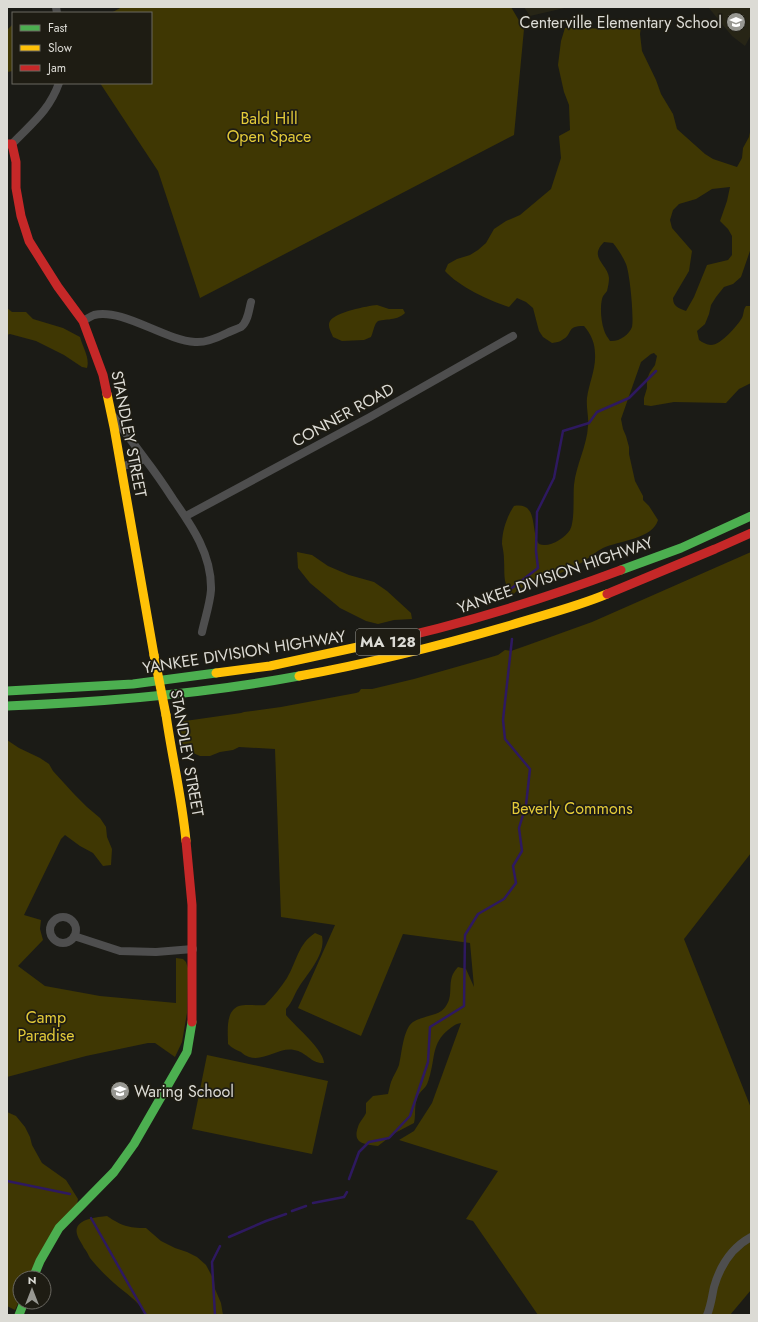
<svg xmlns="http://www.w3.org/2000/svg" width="758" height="1322" font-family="Jost,sans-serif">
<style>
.built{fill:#272516}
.green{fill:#3f3703;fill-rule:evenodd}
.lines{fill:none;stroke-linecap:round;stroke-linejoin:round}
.stream{stroke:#2e1960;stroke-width:2.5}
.street{stroke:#4e4e4e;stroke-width:8}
.fast{stroke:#4caf50;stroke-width:9}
.slow{stroke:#ffc107;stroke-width:9}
.jam{stroke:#c62828;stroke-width:9}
.slow-bridge{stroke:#ffc107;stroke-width:9}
.labels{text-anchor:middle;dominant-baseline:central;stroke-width:3.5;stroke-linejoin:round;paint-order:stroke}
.shield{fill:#1e1c13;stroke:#a3a29b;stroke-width:1}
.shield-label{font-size:15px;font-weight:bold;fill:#dcdbd5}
.poi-label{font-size:16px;fill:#dcdbd5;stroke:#1e1c13;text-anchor:end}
.park-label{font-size:16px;fill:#e4cb39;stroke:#1e1c13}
.street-label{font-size:16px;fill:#dcdbd5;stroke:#1e1c13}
</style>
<rect width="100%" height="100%" fill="#1b1b16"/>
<!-- built -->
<path class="built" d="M 524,7 L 569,7 L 530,16 Z
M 708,7 L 751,7 L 751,35 L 745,46 L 732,36 Z"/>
<!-- green -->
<path class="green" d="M 122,7 L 511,7 L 524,29 L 514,135 L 200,298 L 158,171 L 100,83 L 151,83 L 151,13 L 111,13 Z
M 13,24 L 13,71 L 7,72 L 7,30 Z
M 641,27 L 640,34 L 642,51 L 656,80 L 661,94 L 673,114 L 677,129 L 705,154 L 713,159 L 737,167 L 742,158 L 743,148 L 749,137 L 751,127 L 751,248 L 741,277 L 733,284 L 724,287 L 716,297 L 711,305 L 709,314 L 705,324 L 697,331 L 699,340 C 702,342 707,345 711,345 C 721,345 737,326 742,318 C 744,314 743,310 746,306 L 751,306 L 751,383 L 739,389 L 726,403 L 674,402 L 651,406 L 644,405 L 644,398 L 647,388 L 647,379 L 650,372 L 655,365 L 657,356 L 654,353 L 651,354 L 641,362 L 621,419 L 623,429 L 626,436 L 629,447 L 629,454 L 635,481 L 643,496 L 643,500 L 649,506 L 658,520 C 653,539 618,541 603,548 C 597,551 592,555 587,559 C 580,564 571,569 563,572 C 550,578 521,584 513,595 C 502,584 505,574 504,560 C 504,555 503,549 502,544 C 502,531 507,516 514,506 C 539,502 530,530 539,544 C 549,548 564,539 570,530 C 575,521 573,496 574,485 C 576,465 587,446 588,426 C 589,417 586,408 587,398 C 589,383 596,369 595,354 C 595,343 591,334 584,326 C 565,326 574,334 562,340 C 560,342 556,342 552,343 L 543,337 L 539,331 L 533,308 L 526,302 L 517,298 L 509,307 C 490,301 458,286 445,271 L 448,264 L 457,259 L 470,255 L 478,250 L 486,243 L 494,229 L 506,221 L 520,215 L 551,189 L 561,158 L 559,136 L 570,130 L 569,105 L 564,92 L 558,65 L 561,41 L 565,28 L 627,29 ZM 730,187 L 727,201 L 720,221 L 728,229 L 732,236 L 732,255 L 728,260 L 707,265 L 694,297 L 686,311 C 679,308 673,307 673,298 L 689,271 L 692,251 L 672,228 L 670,220 L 673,210 L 679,204 L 696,199 L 712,189 ZM 604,242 L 613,243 C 618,249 623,257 626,264 C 630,274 634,318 632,327 C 629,335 619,342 610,341 C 608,338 605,334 604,330 C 601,321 600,308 602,299 C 603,295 605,294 607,291 C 608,287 609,282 609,278 C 608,264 588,258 604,242 Z
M 377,305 L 389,309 L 403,309 L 405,313 C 396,322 381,318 377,322 C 374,325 373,333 371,337 L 364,340 L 342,341 L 333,337 C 331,332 327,326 330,321 C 336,312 367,306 377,305 Z
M 7,308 L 12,312 L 26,312 L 33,319 L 63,328 L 80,337 C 83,348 90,358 87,368 L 82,367 L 64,355 L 36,341 L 10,334 L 7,335 Z
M 297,552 L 312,555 L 328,566 L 349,575 L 374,582 L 387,591 L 411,613 L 412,619 L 394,620 L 378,624 L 366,621 L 340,608 L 310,583 L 298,568 Z
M 751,552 L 751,853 L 684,939 L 751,1108 L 751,1290 L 730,1315 L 538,1315 L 473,1221 L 466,1219 L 498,1171 L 399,1140 L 414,1131 L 432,1103 L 461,1023 C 455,1024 452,1027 448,1030 C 432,1043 435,1058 430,1075 C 429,1078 428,1083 426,1086 C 422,1091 419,1092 417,1099 C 414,1107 416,1115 414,1123 L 395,1133 L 378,1146 C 365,1144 352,1144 358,1127 C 359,1122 364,1118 366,1113 C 366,1110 366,1106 366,1103 L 373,1096 L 388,1094 C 389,1090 390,1085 391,1082 C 393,1076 397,1071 399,1065 C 402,1053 403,1029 413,1022 C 423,1015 439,1017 446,1006 C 455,993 445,980 458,967 L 466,969 L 474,987 L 470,943 L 403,934 L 361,1036 L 298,1008 L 335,925 L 281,917 L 275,749 L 239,747 L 233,750 L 220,752 L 210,756 L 200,756 L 193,753 L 189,745 L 181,744 L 178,722 L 241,713 L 244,712 L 281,707 L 356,693 L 359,692 L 361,689 L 372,689 L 414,679 L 488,658 L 498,655 L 505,650 L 511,651 L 528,645 L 592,622 Z
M 7,740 L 19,748 L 40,758 L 49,764 L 53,771 L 74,794 L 87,807 L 100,818 L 106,827 L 107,837 L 112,849 L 111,865 L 103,866 L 93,853 L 80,846 L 65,835 L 61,839 L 24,915 L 41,920 L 40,929 L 43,940 L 18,966 L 45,986 L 100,996 L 176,1003 L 176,958 L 183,959 L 186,962 L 188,968 L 187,1013 L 182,1042 L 175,1057 L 155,1043 L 148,1043 L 86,1056 L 7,1077 Z
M 315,933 L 322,936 C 326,954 308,973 299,987 C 294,994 293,1002 286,1009 L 286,1015 C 295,1026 324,1050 324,1063 C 311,1064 307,1052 294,1050 C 279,1047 264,1062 249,1057 C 246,1056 243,1054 241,1052 C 236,1050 232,1048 228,1044 C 228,1032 225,1011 239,1006 C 246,1004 258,1006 265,1005 C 273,997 281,987 287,978 C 297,961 298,944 315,933 Z
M 207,1055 L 328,1081 L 312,1154 L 192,1129 Z
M 7,1112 L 16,1116 L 25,1127 L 30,1137 L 32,1145 L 42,1163 L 66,1180 L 78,1199 L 77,1205 L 29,1278 L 20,1278 L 20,1299 L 15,1310 L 7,1306 Z
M 107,1216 C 122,1226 128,1228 146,1228 L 161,1241 L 175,1248 L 187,1252 L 197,1257 L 206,1265 L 214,1280 L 215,1289 L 221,1303 L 223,1315 L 146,1315 C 139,1301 125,1293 114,1283 C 106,1276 97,1267 90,1258 C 88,1255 87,1251 84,1248 C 82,1243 78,1239 77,1234 C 73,1219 97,1217 107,1216 Z"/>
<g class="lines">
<!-- stream -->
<path class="stream" d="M 512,588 L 538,568 L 536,551 L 537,512 L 554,478 L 563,431 L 589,423 L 597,412 L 629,398 L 656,371
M 349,1179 L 359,1152 L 369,1142 L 389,1138 L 410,1116 L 428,1062 L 430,1027 L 464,1006 L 465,935 L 478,914 L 504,899 L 516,883 L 513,866 L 522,851 L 519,828 L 526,805 L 530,769 L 505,739 L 503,720 L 512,639
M 7,1181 L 70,1194
M 313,1203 L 344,1197 L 347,1192
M 292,1211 L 306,1206
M 91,1218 L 146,1315
M 229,1237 L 266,1221 L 286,1214
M 215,1315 L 212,1262 L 220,1246"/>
<!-- street -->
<path class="street" d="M 56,7 L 57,13
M 12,144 C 32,123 49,111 59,83
M 83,321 C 87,319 91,316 94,315 C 123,308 164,340 195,342 C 206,343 217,338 227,333 C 231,331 237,329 241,327 C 248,322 249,309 251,302
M 113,416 L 145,459
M 121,467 L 145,459 C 155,472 164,485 173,499 C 192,526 212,555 211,590 C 210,604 205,618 202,632
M 186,516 L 370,417 L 513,336
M50 930a13 13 0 1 1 26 0a13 13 0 1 1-26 0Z
M 74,936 L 120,951 L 156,952 L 193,949
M 707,1315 C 711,1306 712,1296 714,1287 C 720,1266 731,1248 751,1237"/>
<!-- fast -->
<path class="fast" d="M 621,570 L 681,548 L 751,516
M 7,691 L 133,684 L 216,673
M 7,706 C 105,702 203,694 299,676
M 33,1278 L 40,1261 L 59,1228 L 114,1172 L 134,1144 L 187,1052 L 192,1022
M 19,1315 L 24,1302"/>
<!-- slow -->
<path class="slow" d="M 107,394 L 114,427 L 154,655
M 216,673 L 270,666 L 367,645
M 299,676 C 371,663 442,645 511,625 C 543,615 576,607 607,594
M 166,715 C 172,757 182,798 186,841"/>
<!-- jam -->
<path class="jam" d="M 7,144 L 12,144 L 16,162 L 16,188 L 21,216 L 29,241 L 58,287 L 83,321 L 103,375 L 107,394
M 607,594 L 715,549 L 751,533
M 367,645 C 454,627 538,601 621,570
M 186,841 L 192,905 L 192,1022"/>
<!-- slow-bridge -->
<path class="slow-bridge" d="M 154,655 L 166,715"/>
</g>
<!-- icons -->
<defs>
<g id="school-disc" transform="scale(1)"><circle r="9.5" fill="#989892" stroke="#1e1c13"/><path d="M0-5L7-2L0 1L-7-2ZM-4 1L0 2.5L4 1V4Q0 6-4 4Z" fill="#fff"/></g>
</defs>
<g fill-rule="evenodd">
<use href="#school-disc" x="736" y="22"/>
<use href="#school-disc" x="120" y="1091"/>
</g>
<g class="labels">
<!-- shield labels -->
<rect class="shield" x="356" y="629" width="64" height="26" rx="3"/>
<g class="shield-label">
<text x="388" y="642">MA 128</text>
</g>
<!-- poi labels -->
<g class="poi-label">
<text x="722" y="22">Centerville Elementary School</text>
<text x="134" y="1091" text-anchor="start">Waring School</text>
</g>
<!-- park labels -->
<g class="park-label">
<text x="269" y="118">Bald Hill<tspan x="269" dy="18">Open Space</tspan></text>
<text x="572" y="808">Beverly Commons</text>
<text x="46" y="1017">Camp<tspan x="46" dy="18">Paradise</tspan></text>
</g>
<!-- street labels -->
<g class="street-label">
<text transform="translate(343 415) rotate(-29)">CONNER ROAD</text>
<text transform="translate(129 434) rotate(79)">STANDLEY STREET</text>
<text transform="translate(555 575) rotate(-19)">YANKEE DIVISION HIGHWAY</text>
<text transform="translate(244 652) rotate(-9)">YANKEE DIVISION HIGHWAY</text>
<text transform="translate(187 753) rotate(80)">STANDLEY STREET</text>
</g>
</g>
<!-- border -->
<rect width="758" height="1322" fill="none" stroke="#dcdbd5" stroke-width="16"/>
<!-- legend -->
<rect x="12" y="12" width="140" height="72" fill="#1e1c13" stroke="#6a6861"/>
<rect x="20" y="25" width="20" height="6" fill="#4caf50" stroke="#6a6861"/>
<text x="48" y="32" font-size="12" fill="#dcdbd5">Fast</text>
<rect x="20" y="45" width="20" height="6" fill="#ffc107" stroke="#6a6861"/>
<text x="48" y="52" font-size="12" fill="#dcdbd5">Slow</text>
<rect x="20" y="65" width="20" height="6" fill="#c62828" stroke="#6a6861"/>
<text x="48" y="72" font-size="12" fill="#dcdbd5">Jam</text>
<!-- north arrow -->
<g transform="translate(32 1290)"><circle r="19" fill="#1e1c13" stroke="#6a6861"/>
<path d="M0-3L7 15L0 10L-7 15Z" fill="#989892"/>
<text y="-6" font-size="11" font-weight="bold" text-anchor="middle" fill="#dcdbd5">N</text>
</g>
</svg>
